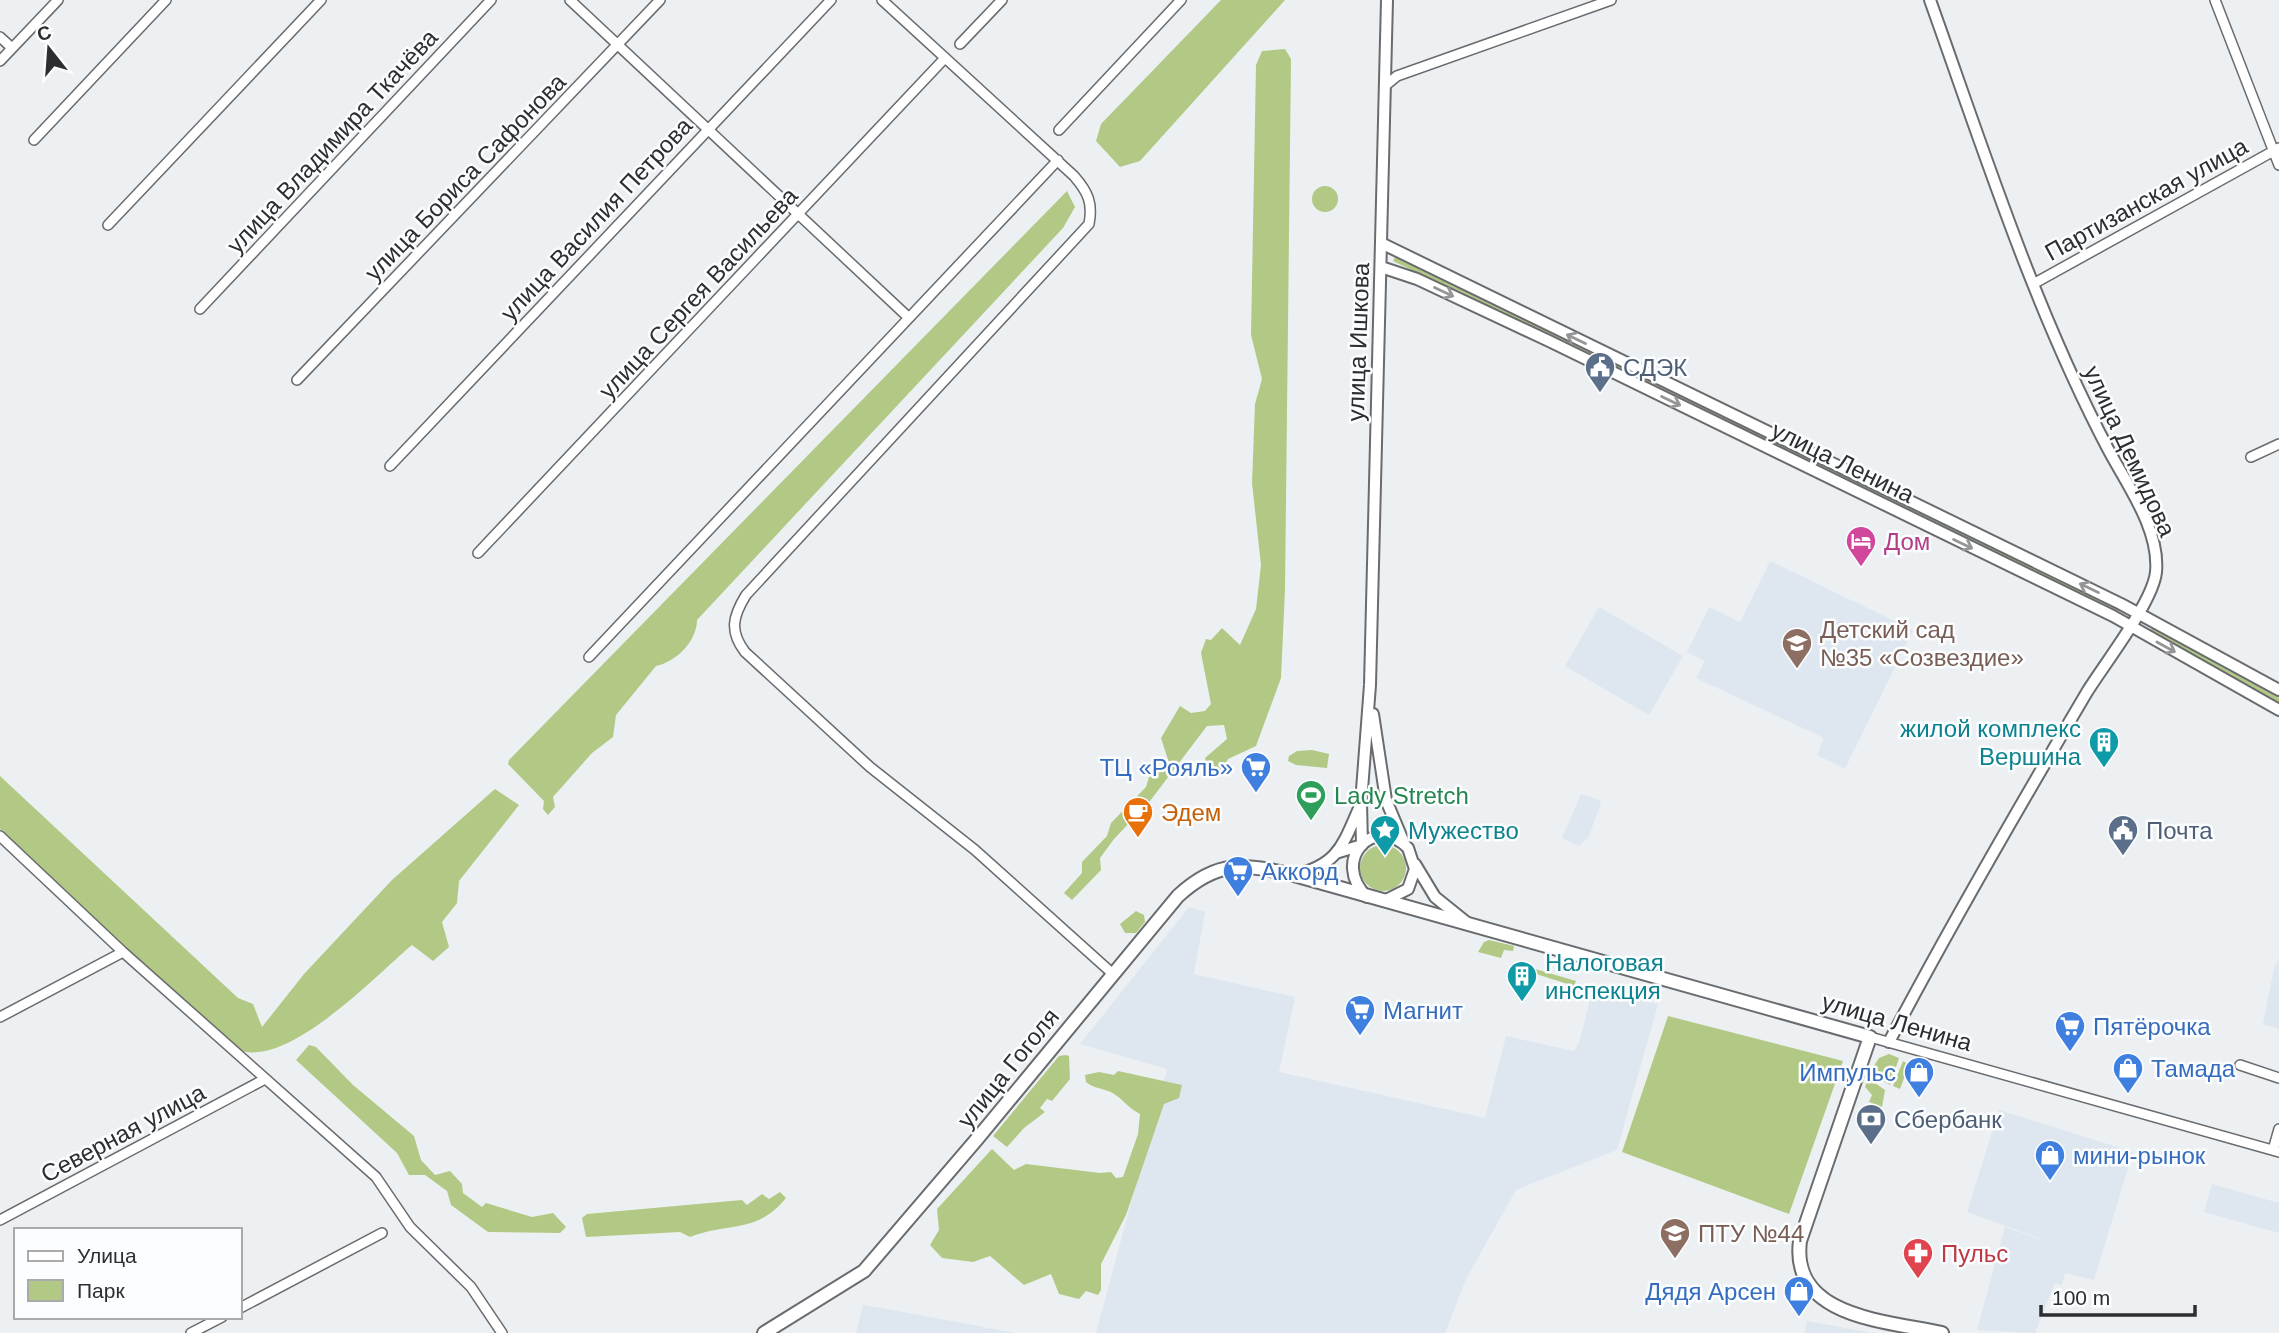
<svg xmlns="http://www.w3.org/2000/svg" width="2279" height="1333" font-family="Arial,sans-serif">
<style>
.built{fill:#dee7ef}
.green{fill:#b2c985}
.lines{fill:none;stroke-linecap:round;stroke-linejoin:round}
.minor-casing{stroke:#696b6e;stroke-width:12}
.tertiary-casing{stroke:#696b6e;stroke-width:14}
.secondary-casing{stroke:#696b6e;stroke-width:16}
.minor{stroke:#fff;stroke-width:9}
.tertiary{stroke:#fff;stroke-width:10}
.secondary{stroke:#fff;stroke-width:12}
.oneway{stroke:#969697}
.labels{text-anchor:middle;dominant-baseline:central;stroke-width:5;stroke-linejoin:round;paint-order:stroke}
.street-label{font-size:24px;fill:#2d2e2f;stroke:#fbfdff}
.service-label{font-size:24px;fill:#4e5e75;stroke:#fbfdff;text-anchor:start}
.hotel-label{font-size:24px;fill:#b23c85;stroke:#fbfdff;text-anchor:start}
.education-label{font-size:24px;fill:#785e54;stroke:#fbfdff;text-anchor:start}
.culture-label{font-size:24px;fill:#0d838f;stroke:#fbfdff;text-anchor:start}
.shop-label{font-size:24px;fill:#366cbe;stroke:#fbfdff;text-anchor:start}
.leisure-label{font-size:24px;fill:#27864d;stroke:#fbfdff;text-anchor:start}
.food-label{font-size:24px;fill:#c56008;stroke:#fbfdff;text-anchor:start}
.health-label{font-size:24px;fill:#be3a42;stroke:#fbfdff;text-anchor:start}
</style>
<rect width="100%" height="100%" fill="#edf0f2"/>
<!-- built -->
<path class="built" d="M 1770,561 L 1913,630 L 1845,769 L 1817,755 L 1824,738 L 1696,678 L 1705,661 L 1687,652 L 1709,607 L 1740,622 Z
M 1599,607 L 1683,656 L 1649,715 L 1565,666 Z
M 1581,794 L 1599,800 L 1601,804 L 1588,838 L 1579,846 L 1562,838 Z
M 1189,907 L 1205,912 L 1194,974 L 1295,997 L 1279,1072 L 1485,1118 L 1506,1036 L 1574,1051 L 1579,1043 L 1593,987 L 1658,1004 L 1617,1150 L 1516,1190 L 1466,1279 L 1445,1333 L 1096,1333 L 1167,1069 L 1080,1044 Z
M 2279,958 L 2279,1029 L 2263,1024 L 2274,968 Z
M 1999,1110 L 2133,1152 L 2094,1280 L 2065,1273 L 2062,1285 L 2055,1283 L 2035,1333 L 1977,1330 L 2005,1227 L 2058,1245 L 1967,1212 Z
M 2212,1184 L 2279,1203 L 2279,1233 L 2204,1212 Z
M 863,1305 L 882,1308 L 1015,1333 L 856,1333 Z
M 1807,1321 L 1872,1333 L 1804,1333 Z"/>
<!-- green -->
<path class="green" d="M 1221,0 L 1285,0 L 1140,161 L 1120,167 L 1096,141 L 1101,124 Z
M 1285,49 L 1291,59 L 1285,589 L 1281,678 L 1256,746 L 1228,759 L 1218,778 L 1208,771 L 1205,758 L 1227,739 L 1224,725 L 1207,726 L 1150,801 L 1114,839 L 1100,858 L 1101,870 L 1072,900 L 1064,893 L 1082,873 L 1082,862 L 1107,836 L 1111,823 L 1146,787 L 1149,777 L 1170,766 L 1161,738 L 1180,706 L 1191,713 L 1205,711 L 1211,704 L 1201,653 L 1206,639 L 1211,640 L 1222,628 L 1240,645 L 1256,609 L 1261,565 L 1252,483 L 1255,404 L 1262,379 L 1251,335 L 1256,65 L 1262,51 Z
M1312 199a13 13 0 1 1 26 0a13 13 0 1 1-26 0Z
M 1067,191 L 1075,207 L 1063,228 L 697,620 C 697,641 676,662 656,666 L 616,715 L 613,737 L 592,753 L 553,797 L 555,807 L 548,815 L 543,809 L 544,801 L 508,764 L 509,760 Z
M 1395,257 L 2119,606 L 2120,608 L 2117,611 L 1393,261 Z
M 2152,628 L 2279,698 L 2279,705 L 2149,631 Z
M 1312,750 L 1329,754 L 1327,768 L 1296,765 L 1288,761 L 1289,756 L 1297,751 Z
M 0,776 L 238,998 L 253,1004 L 262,1027 L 304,974 L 392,880 L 495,789 L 519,805 L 459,881 L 457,903 L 442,922 L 449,947 L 433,961 L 412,945 C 374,977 297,1059 246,1052 C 238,1051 229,1044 222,1040 L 0,829 Z
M1360 868a23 23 0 1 1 46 0a23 23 0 1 1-46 0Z
M 1136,911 L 1144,915 L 1145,922 L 1136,933 L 1125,933 L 1120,924 Z
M 1489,940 L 1514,946 L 1513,951 L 1504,950 L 1501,958 L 1478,952 L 1484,942 Z
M 1535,969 L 1576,981 L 1574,986 L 1533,973 Z
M 1668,1016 L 1843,1061 L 1789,1214 L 1622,1152 Z
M 309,1045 L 316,1047 L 353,1085 L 414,1136 L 421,1160 L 435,1175 L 450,1171 L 462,1184 L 463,1193 L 482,1207 L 486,1203 L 532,1217 L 553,1213 L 566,1227 L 560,1233 L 488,1232 L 451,1205 L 447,1191 L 425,1175 L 409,1175 L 397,1153 L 296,1060 Z
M 1889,1054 L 1899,1058 L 1890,1085 L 1874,1076 L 1875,1073 L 1871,1070 L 1879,1058 Z
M 1066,1055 L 1069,1056 L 1070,1079 L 1052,1101 L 1047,1099 L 1040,1108 L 1045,1112 L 1024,1128 L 1007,1147 L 993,1136 L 1059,1056 Z
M 1903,1061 L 1909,1065 L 1900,1089 L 1893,1086 Z
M 1118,1071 L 1182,1085 L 1179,1098 L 1164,1104 L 1126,1215 L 1101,1264 L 1101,1290 L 1098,1295 L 1086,1291 L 1079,1299 L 1059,1294 L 1051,1274 L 1024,1285 L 990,1256 L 973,1262 L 942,1258 L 930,1245 L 939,1230 L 937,1209 L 992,1149 L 1014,1170 L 1026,1164 L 1100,1173 L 1111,1172 L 1116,1178 L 1123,1177 L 1138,1134 L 1140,1114 C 1130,1109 1126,1103 1117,1096 C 1108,1088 1095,1090 1086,1082 L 1085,1075 L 1099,1072 L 1114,1075 Z
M 1868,1078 L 1885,1090 L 1882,1107 L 1869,1102 L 1872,1095 L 1865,1087 Z
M 780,1192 L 786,1198 C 757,1234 729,1222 690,1237 L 680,1232 L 586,1237 L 582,1218 L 587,1214 L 742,1200 L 747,1205 L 762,1194 L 769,1199 Z"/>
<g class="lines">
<!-- minor casing -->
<g class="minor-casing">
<path id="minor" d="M 570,0 L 908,317
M 882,0 L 1074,176 C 1088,192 1093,203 1089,224 L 746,595 C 733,616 729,631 745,652 L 870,767 L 975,850 L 1113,974
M 2215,0 L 2279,165
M 0,37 L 12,48
M 960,44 L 1002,0
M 0,61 L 58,0
M 1386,85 L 1397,76 L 1611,0
M 1059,130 L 1181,0
M 34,140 L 166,0
M 108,225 L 321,0
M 2033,284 L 2279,148
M 200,309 L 491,0
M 297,380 L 660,0
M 2251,457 L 2279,444
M 390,466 L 831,0
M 478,553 L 945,58
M 589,657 L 1058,160
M 0,836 L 123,952 L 376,1177 L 410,1227 L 471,1287 L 502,1333
M 0,1017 L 123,952
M 1870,1037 L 2279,1152
M 2240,1065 L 2279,1078
M 2273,1150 L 2279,1129
M 0,1220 L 265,1079
M 240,1308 L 382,1233
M 191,1333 L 222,1317"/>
</g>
<!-- tertiary casing -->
<g class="tertiary-casing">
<path id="tertiary" d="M 1383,244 L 2121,604 L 2279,690
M 1381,267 L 1417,279 L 1549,341 L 2113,616 L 2279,710
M 1373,714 L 1386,800 L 1404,843
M 1339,852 L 1362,845 L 1361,803 L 1370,685 L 1387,0
M 1415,864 L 1435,897 L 1466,922
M 1294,875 C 1339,865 1343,844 1360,806
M 1367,897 C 1330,860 1374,814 1408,848 L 1415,869 L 1408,889 L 1384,901
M 1889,1042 C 1951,924 2019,807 2087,692 C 2105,663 2153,602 2156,572 C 2160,529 2127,485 2108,449 C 2033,306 1984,151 1930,0"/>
</g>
<!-- secondary casing -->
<g class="secondary-casing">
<path id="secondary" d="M 764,1333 L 864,1271 L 977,1139 L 1178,896 C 1218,859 1244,864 1294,875 L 1870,1037 L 1800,1241 C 1790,1318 1888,1321 1942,1333"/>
</g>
<!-- minor -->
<use href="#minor" class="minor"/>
<!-- tertiary -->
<use href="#tertiary" class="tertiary"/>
<!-- secondary -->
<use href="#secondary" class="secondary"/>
</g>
<!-- one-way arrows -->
<defs><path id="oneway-shaft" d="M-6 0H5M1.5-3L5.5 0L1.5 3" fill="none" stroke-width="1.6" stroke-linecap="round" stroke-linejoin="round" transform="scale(1.75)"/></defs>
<g class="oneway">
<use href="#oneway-shaft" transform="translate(1444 292) rotate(25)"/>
<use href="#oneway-shaft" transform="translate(1576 339) rotate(-154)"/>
<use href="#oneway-shaft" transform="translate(1671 401) rotate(26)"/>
<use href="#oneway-shaft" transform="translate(1963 544) rotate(26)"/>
<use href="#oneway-shaft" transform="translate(2089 588) rotate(-154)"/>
<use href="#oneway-shaft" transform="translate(2166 647) rotate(29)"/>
</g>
<!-- icons -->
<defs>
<g id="civic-pin" transform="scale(1.575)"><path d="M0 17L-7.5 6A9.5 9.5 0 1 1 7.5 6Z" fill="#5c6f8a" stroke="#fbfdff"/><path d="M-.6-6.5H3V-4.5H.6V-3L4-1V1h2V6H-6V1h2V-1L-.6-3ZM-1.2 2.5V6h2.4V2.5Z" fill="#fff"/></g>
<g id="hotel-pin" transform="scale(1.575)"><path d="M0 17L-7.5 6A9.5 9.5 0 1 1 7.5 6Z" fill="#d1479c" stroke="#fbfdff"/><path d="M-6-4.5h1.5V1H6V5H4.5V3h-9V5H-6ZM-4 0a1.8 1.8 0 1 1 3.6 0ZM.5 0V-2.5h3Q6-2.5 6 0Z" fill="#fff"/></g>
<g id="school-pin" transform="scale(1.575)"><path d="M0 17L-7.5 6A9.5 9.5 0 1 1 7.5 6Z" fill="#8d6e63" stroke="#fbfdff"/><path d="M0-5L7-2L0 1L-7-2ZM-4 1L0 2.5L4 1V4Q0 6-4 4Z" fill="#fff"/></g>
<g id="building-pin" transform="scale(1.575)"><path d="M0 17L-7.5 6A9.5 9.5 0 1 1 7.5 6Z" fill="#0f9aa8" stroke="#fbfdff"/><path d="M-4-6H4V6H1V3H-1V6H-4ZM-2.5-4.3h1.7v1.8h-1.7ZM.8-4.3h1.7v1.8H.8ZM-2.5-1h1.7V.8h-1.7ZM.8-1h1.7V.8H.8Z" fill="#fff"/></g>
<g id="supermarket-pin" transform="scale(1.575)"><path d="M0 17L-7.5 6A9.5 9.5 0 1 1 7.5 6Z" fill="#3f7fe0" stroke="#fbfdff"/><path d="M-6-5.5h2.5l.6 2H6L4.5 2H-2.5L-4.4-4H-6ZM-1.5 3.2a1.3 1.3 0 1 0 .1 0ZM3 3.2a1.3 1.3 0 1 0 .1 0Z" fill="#fff"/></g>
<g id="stadium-pin" transform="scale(1.575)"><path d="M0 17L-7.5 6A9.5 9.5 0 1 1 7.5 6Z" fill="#2e9e5b" stroke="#fbfdff"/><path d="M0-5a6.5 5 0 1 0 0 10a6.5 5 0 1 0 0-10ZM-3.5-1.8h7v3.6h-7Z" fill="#fff"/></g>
<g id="cafe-pin" transform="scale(1.575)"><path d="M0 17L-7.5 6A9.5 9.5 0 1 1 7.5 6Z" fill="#e8710a" stroke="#fbfdff"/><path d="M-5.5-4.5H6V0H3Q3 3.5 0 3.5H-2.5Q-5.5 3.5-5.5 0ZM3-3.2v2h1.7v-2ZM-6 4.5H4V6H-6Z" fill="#fff"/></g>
<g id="sight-pin" transform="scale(1.575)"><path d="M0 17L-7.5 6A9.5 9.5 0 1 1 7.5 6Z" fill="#0f9aa8" stroke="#fbfdff"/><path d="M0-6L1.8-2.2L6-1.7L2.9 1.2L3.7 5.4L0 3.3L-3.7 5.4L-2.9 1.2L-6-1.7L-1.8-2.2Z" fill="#fff"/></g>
<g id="shop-pin" transform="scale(1.575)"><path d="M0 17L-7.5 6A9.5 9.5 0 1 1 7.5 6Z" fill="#3f7fe0" stroke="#fbfdff"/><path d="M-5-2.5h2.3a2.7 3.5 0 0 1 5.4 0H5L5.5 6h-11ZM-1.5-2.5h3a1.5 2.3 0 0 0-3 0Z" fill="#fff"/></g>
<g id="bank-pin" transform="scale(1.575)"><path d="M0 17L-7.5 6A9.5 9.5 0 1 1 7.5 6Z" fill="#5c6f8a" stroke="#fbfdff"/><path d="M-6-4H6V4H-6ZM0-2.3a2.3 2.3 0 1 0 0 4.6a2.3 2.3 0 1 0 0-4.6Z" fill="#fff"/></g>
<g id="university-pin" transform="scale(1.575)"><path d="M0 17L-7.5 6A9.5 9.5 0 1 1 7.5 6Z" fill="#8d6e63" stroke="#fbfdff"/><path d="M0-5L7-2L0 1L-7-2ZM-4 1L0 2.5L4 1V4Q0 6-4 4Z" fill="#fff"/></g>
<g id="pharmacy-pin" transform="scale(1.575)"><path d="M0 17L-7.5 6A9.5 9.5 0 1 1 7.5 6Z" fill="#e0444e" stroke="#fbfdff"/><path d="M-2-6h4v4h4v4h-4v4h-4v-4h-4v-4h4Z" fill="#fff"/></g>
</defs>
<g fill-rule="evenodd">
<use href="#civic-pin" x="1600" y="367"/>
<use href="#hotel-pin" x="1861" y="541"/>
<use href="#school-pin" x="1797" y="643"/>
<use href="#building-pin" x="2104" y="742"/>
<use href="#supermarket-pin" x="1256" y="767"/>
<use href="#stadium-pin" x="1311" y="795"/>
<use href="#cafe-pin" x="1138" y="812"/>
<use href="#sight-pin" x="1385" y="830"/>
<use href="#civic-pin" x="2123" y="830"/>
<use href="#supermarket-pin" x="1238" y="871"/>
<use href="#building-pin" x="1522" y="976"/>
<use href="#supermarket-pin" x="1360" y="1010"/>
<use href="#supermarket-pin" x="2070" y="1026"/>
<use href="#shop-pin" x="2128" y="1068"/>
<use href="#shop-pin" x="1919" y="1072"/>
<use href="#bank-pin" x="1871" y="1119"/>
<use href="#shop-pin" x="2050" y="1155"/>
<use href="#university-pin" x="1675" y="1233"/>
<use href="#pharmacy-pin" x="1918" y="1253"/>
<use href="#shop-pin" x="1799" y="1291"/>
</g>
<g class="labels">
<!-- street labels -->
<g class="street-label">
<text transform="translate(332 141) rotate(-47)">улица Владимира Ткачёва</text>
<text transform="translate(465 177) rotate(-46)">улица Бориса Сафонова</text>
<text transform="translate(2146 199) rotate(-29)">Партизанская улица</text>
<text transform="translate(596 219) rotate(-47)">улица Василия Петрова</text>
<text transform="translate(698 293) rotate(-47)">улица Сергея Васильева</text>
<text transform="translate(1358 342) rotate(-88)">улица Ишкова</text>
<text transform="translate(2130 451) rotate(65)">улица Демидова</text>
<text transform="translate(1843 462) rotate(26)">улица Ленина</text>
<text transform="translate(1897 1022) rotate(16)">улица Ленина</text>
<text transform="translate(1008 1068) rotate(-51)">улица Гоголя</text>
<text transform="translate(123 1133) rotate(-28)">Северная улица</text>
</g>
<!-- service labels -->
<g class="service-label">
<text x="1623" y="367">СДЭК</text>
<text x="2146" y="830">Почта</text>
<text x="1894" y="1119">Сбербанк</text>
</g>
<!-- hotel labels -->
<g class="hotel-label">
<text x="1884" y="541">Дом</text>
</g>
<!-- education labels -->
<g class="education-label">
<text x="1820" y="629">Детский сад<tspan x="1820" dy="28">№35 «Созвездие»</tspan></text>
<text x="1698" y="1233">ПТУ №44</text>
</g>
<!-- culture labels -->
<g class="culture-label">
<text x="2081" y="728" text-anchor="end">жилой комплекс<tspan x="2081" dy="28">Вершина</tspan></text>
<text x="1408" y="830">Мужество</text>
<text x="1545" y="962">Налоговая<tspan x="1545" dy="28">инспекция</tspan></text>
</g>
<!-- shop labels -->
<g class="shop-label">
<text x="1233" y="767" text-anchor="end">ТЦ «Рояль»</text>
<text x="1261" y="871">Аккорд</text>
<text x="1383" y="1010">Магнит</text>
<text x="2093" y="1026">Пятёрочка</text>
<text x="2151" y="1068">Тамада</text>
<text x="1896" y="1072" text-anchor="end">Импульс</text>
<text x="2073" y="1155">мини-рынок</text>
<text x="1776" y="1291" text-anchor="end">Дядя Арсен</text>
</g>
<!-- leisure labels -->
<g class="leisure-label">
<text x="1334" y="795">Lady Stretch</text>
</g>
<!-- food labels -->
<g class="food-label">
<text x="1161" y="812">Эдем</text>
</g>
<!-- health labels -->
<g class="health-label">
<text x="1941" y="1253">Пульс</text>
</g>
</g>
<!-- legend -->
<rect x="14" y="1228" width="228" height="91" fill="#fbfdff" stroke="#a9aaac" stroke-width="2"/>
<rect x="28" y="1251" width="35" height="10" fill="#ffffff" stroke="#a9aaac" stroke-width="2"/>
<text x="77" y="1263" font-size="21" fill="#2d2e2f">Улица</text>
<rect x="28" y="1280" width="35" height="21" fill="#b2c985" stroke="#a9aaac" stroke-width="2"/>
<text x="77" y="1298" font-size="21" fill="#2d2e2f">Парк</text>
<!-- north arrow -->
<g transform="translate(49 49) rotate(343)" stroke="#fbfdff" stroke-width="5" paint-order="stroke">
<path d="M0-5L12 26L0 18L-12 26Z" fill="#2d2e2f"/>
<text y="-10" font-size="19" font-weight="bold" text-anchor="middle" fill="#2d2e2f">С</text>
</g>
<!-- scale -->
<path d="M2041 1305v10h154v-10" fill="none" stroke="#2d2e2f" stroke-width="3.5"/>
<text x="2052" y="1305" font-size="21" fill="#2d2e2f" stroke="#fbfdff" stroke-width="5" paint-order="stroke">100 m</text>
</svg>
